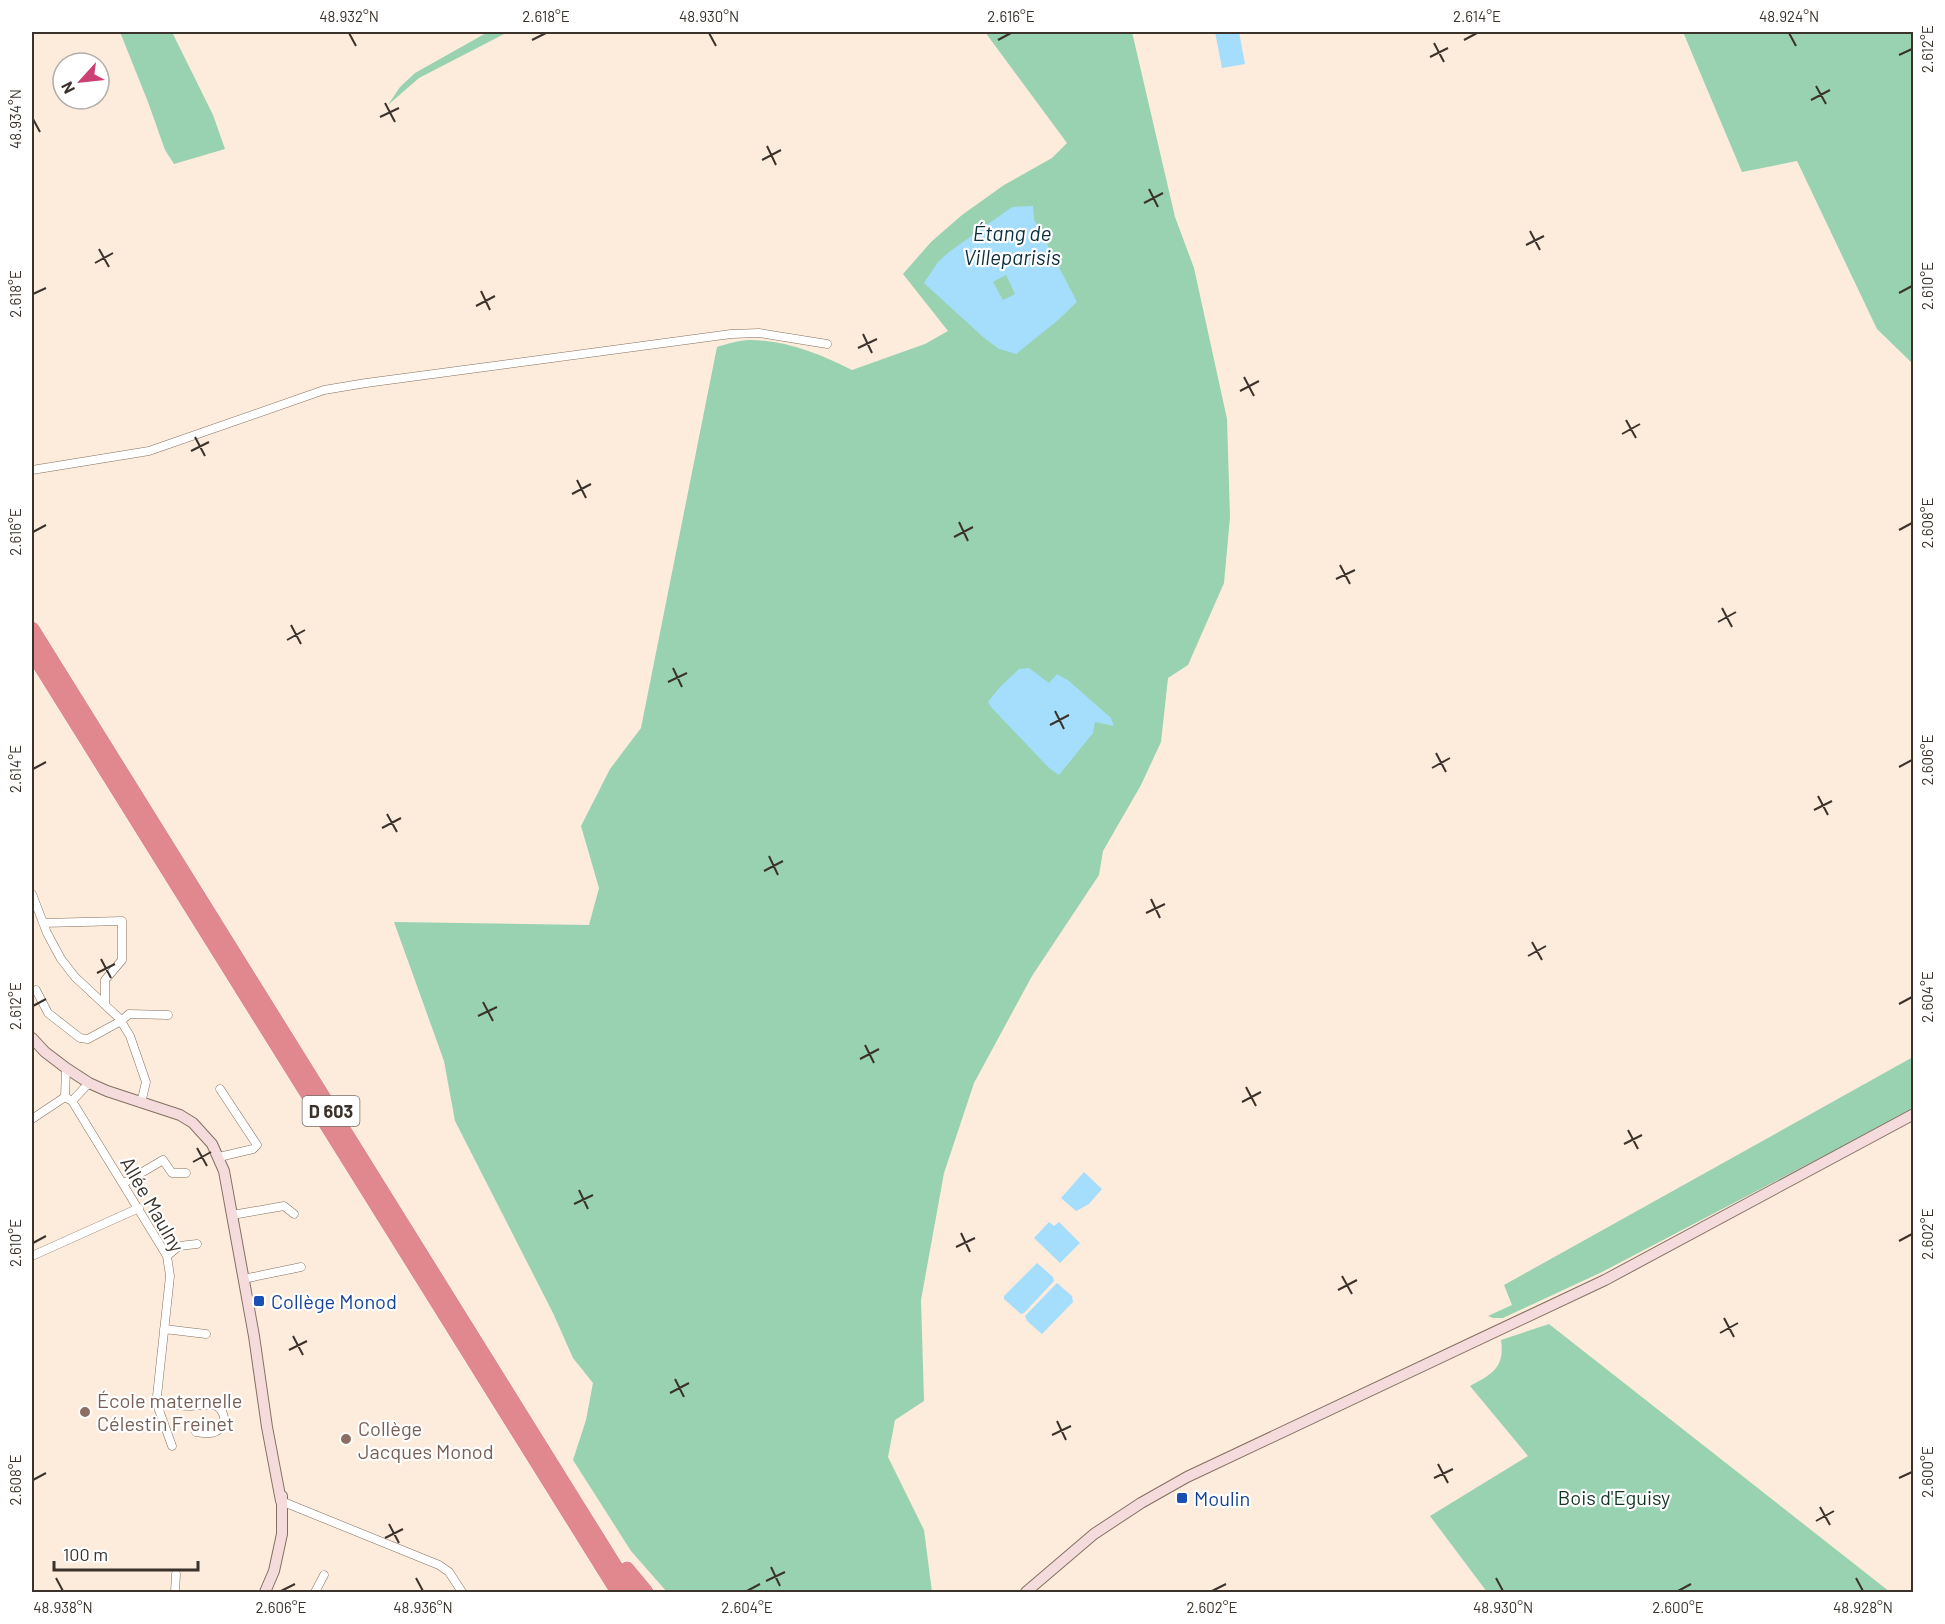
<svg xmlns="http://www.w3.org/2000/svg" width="1945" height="1624" font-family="Barlow,sans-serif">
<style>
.green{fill:#98d2b1}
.water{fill:#a4defc;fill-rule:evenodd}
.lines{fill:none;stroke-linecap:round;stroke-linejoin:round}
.street-casing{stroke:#83705f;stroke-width:9}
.secondary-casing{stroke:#83705f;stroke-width:12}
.highway-casing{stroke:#fff;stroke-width:16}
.street{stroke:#fff;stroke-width:8}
.secondary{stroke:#f6dbdd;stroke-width:10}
.highway{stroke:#e1878e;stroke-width:15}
.ticks{fill:none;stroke:#3b332b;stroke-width:2}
.transit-dot{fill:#1a4fb4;stroke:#fff;stroke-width:2}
.education-dot{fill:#8d6e63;stroke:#fff;stroke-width:2}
.labels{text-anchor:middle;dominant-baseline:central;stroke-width:4.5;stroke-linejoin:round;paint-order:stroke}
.shield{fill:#fff;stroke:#76706b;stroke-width:1.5}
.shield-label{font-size:18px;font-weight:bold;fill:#3b332b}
.street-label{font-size:20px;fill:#3b332b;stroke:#fff}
.transit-label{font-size:20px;fill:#164399;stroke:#fff;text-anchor:start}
.education-label{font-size:20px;fill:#785e54;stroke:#fff;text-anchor:start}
.park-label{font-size:20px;fill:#143525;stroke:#fff}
.water-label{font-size:21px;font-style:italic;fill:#0c2f3f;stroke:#fff}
.neatline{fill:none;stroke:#3b332b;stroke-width:2}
.ticks-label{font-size:15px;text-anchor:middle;fill:#3b332b}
</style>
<rect width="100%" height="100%" fill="#fdebdb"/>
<!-- green -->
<path class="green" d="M 120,32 L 172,32 L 213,115 L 225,149 L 174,164 L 165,150 L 148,102 Z
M 488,32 L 508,32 L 419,78 L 388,105 L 400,87 L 415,73 Z
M 985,32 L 1132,32 L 1175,217 L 1194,268 L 1227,419 L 1230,517 L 1224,583 L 1188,665 L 1168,678 L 1161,742 L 1141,785 L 1103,851 L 1099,875 L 1032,976 L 974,1083 L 944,1173 L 921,1300 L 924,1401 L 895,1420 L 888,1457 L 924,1530 L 932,1592 L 667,1592 L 631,1551 L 573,1460 L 586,1420 L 593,1383 L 573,1358 L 553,1313 L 455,1121 L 444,1061 L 394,922 L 589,925 L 599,888 L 581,826 L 610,769 L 641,728 L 717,347 C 727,344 739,340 750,340 C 786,340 820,354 852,370 L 925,344 L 948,331 L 903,274 L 931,242 L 962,215 L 1004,185 L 1052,158 L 1067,143 Z
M 1683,32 L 1913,32 L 1913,364 L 1877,329 L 1797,161 L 1742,172 Z
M 1913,1057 L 1913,1109 L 1602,1272 L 1503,1318 L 1493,1318 L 1488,1316 L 1512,1305 L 1504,1285 Z
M 1549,1324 L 1890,1592 L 1487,1592 L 1430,1516 L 1528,1456 L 1470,1386 C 1492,1374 1505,1368 1501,1340 Z"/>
<!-- water -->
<path class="water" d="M 1215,32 L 1239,32 L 1245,64 L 1222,68 Z
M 1033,206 L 1034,219 L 1077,302 L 1058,320 L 1016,354 L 999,349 L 983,337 L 924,283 L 938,262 L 949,252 L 1012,207 ZM 1006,275 L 1015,294 L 1003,300 L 993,282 Z
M 1029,668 L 1049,683 L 1057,674 L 1069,681 L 1111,718 L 1114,726 L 1095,722 L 1093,733 L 1059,775 L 1049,768 L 991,707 L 988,702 L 999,688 L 1019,669 Z
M 1084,1172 L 1102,1189 L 1089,1204 L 1076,1211 L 1061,1198 Z
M 1049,1222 L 1054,1226 L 1059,1222 L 1080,1243 L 1060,1263 L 1034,1238 Z
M 1037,1263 L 1053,1277 L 1054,1281 L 1024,1313 L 1021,1314 L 1004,1299 L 1004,1296 Z
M 1057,1283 L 1072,1296 L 1073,1302 L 1042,1334 L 1027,1321 L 1025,1316 Z"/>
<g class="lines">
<!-- street casing -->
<g class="street-casing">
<path id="street" d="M 32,470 L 149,451 L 324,390 L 366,383 L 731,334 L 759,333 L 827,344
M 32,894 L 47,933 L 61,959 L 75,977 L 119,1018 L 130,1036 L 146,1082 L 141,1103
M 43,923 L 122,921 L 122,960 L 105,980 L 105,1004
M 36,990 L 48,1013 L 80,1038 L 88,1039 L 121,1021 L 129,1014 L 168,1015
M 65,1097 L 72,1101 L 167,1256 L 170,1276 L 157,1396 L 159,1410 L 172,1446
M 72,1101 L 89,1083
M 32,1119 L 65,1097 L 66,1068
M 219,1157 L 253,1149 L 257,1145 L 220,1089
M 124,1183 L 163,1160 L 172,1173 L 186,1173
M 232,1215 L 284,1206 L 294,1214
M 32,1256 L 139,1208
M 167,1256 L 179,1246 L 197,1244
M 243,1279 L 301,1267
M 164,1329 L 206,1334
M 158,1402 C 168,1403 178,1406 188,1406 C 206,1406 223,1397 225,1424 C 216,1435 209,1434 196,1432
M 281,1501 L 439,1565 L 449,1572 L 462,1592
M 175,1592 L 176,1574
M 315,1592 L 324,1575"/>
</g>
<!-- secondary casing -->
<g class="secondary-casing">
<path id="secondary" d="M 32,1038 L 45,1052 L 66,1068 L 89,1083 L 107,1091 L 180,1115 L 193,1123 L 212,1144 L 224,1171 L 254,1336 L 267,1427 L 281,1501
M 265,1592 L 274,1571 L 282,1534 L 282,1496
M 1026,1592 L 1094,1534 L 1141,1503 L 1187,1477 L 1605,1280 L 1914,1114"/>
</g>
<!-- highway casing -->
<g class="highway-casing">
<path id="highway" d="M 32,629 L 631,1592
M 32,652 L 618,1592
M 627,1569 L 646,1592"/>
</g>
<!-- street -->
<use href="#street" class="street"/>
<!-- secondary -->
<use href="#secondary" class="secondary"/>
<!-- highway -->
<use href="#highway" class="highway"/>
</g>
<!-- ticks -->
<path class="ticks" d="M 349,33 L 356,46M 709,33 L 716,46M 1789,33 L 1796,46M 532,40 L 546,33M 998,40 L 1011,33M 1464,40 L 1477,33M 1434,43 L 1444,62M 1899,55 L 1912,49M 1430,57 L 1448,48M 1816,86 L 1826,104M 1811,100 L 1830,90M 385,103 L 395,122M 380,117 L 399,108M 33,119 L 40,132M 767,146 L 776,165M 762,160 L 781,150M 1149,189 L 1158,207M 1144,203 L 1163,193M 1530,231 L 1540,250M 1526,245 L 1544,236M 99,249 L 109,267M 95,263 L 113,253M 481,291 L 490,310M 1899,293 L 1912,286M 33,294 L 46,288M 476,306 L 495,296M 863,334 L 872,353M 858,348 L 877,339M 1244,377 L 1254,396M 1240,391 L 1259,381M 1626,420 L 1636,438M 1622,434 L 1640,424M 195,437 L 205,456M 191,451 L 209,442M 577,480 L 586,498M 572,494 L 591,484M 959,522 L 968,541M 1899,530 L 1912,523M 33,532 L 46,525M 954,537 L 973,527M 1340,565 L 1350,584M 1336,579 L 1355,570M 1722,608 L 1732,627M 1718,622 L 1736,612M 291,625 L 301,644M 287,640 L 305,630M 673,668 L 682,687M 668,682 L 687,673M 1055,711 L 1064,729M 1050,725 L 1069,715M 1436,753 L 1446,772M 1899,767 L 1912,760M 1432,768 L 1450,758M 33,769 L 46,762M 1818,796 L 1828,815M 1814,810 L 1832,801M 387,814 L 397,832M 382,828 L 401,818M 769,856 L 778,875M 764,871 L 783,861M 1151,899 L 1160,918M 1146,913 L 1165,904M 1532,942 L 1542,960M 1528,956 L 1546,946M 101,959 L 111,978M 97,973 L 115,964M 483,1002 L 493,1021M 1899,1004 L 1912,997M 33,1006 L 46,999M 478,1016 L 497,1007M 865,1045 L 874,1063M 860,1059 L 879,1049M 1246,1087 L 1256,1106M 1242,1102 L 1261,1092M 1628,1130 L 1638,1149M 1624,1144 L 1642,1135M 197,1148 L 207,1166M 193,1162 L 211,1152M 579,1190 L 588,1209M 574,1204 L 593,1195M 961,1233 L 970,1252M 1899,1241 L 1912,1234M 33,1243 L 46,1236M 956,1247 L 975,1238M 1342,1276 L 1352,1294M 1338,1290 L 1357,1280M 1724,1318 L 1734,1337M 1720,1333 L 1738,1323M 293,1336 L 303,1355M 289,1350 L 307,1341M 675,1379 L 684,1397M 670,1393 L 689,1383M 1057,1421 L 1066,1440M 1052,1435 L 1071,1426M 1438,1464 L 1448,1483M 1434,1478 L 1453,1469M 1899,1478 L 1912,1472M 33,1480 L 46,1473M 1820,1507 L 1830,1525M 1816,1521 L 1834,1511M 389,1524 L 399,1543M 385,1538 L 403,1529M 771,1567 L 780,1586M 56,1578 L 63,1591M 416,1578 L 423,1591M 1496,1578 L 1503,1591M 1856,1578 L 1863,1591M 766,1581 L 785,1572M 281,1591 L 295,1584M 747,1591 L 760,1584M 1212,1591 L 1226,1584M 1678,1591 L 1691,1584"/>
<!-- markers -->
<g class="transit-dot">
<rect x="253" y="1295" width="12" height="12" rx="3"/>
<rect x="1176" y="1492" width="12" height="12" rx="3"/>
</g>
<g class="education-dot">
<circle cx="85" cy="1412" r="6"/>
<circle cx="346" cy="1439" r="6"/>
</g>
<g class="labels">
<!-- shield labels -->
<rect class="shield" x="302.5" y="1096" width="57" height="30" rx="4.5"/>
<g class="shield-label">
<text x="331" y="1111">D 603</text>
</g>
<!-- street labels -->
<g class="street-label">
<text transform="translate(153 1204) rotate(60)">Allée Maulny</text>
</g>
<!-- transit labels -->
<g class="transit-label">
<text x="271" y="1301">Collège Monod</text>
<text x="1194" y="1498">Moulin</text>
</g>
<!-- education labels -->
<g class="education-label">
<text x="97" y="1400">École maternelle<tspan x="97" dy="23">Célestin Freinet</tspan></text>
<text x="358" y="1428">Collège<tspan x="358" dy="23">Jacques Monod</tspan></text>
</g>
<!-- park labels -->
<g class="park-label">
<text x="1614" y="1497">Bois d'Eguisy</text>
</g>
<!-- water labels -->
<g class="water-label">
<text x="1012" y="232">Étang de<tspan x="1012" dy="24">Villeparisis</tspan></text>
</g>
</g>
<!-- border -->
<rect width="1945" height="1624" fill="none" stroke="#ffffff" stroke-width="66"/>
<!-- north arrow -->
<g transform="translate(81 81) rotate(243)"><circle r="28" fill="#ffffff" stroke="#b1adaa" stroke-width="1.5"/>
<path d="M0-4.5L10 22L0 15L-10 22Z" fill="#cc4074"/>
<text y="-9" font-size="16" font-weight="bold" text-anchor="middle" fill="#3b332b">N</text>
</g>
<!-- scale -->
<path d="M54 1561v9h144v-9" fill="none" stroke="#3b332b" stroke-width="3"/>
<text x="63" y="1561" font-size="18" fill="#3b332b" stroke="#ffffff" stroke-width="4.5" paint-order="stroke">100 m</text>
<rect x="33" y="33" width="1879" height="1558" class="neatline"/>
<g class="ticks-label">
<text x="349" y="22">48.932°N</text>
<text x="546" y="22">2.618°E</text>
<text x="709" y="22">48.930°N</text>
<text x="1011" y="22">2.616°E</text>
<text x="1477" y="22">2.614°E</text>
<text x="1789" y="22">48.924°N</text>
<text transform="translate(1928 49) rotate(-90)" y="5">2.612°E</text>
<text transform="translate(16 119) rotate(-90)" y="5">48.934°N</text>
<text transform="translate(1928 286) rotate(-90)" y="5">2.610°E</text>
<text transform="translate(16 294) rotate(-90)" y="5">2.618°E</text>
<text transform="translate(1928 523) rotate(-90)" y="5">2.608°E</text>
<text transform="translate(16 532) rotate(-90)" y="5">2.616°E</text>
<text transform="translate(1928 760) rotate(-90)" y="5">2.606°E</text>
<text transform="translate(16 769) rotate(-90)" y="5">2.614°E</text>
<text transform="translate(1928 997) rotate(-90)" y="5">2.604°E</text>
<text transform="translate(16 1006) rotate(-90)" y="5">2.612°E</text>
<text transform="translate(1928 1234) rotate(-90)" y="5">2.602°E</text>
<text transform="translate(16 1243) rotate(-90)" y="5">2.610°E</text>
<text transform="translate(1928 1472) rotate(-90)" y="5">2.600°E</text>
<text transform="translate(16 1480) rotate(-90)" y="5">2.608°E</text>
<text x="63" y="1613">48.938°N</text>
<text x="281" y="1613">2.606°E</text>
<text x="423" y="1613">48.936°N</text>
<text x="747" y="1613">2.604°E</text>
<text x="1212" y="1613">2.602°E</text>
<text x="1503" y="1613">48.930°N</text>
<text x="1678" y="1613">2.600°E</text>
<text x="1863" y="1613">48.928°N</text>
</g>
</svg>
